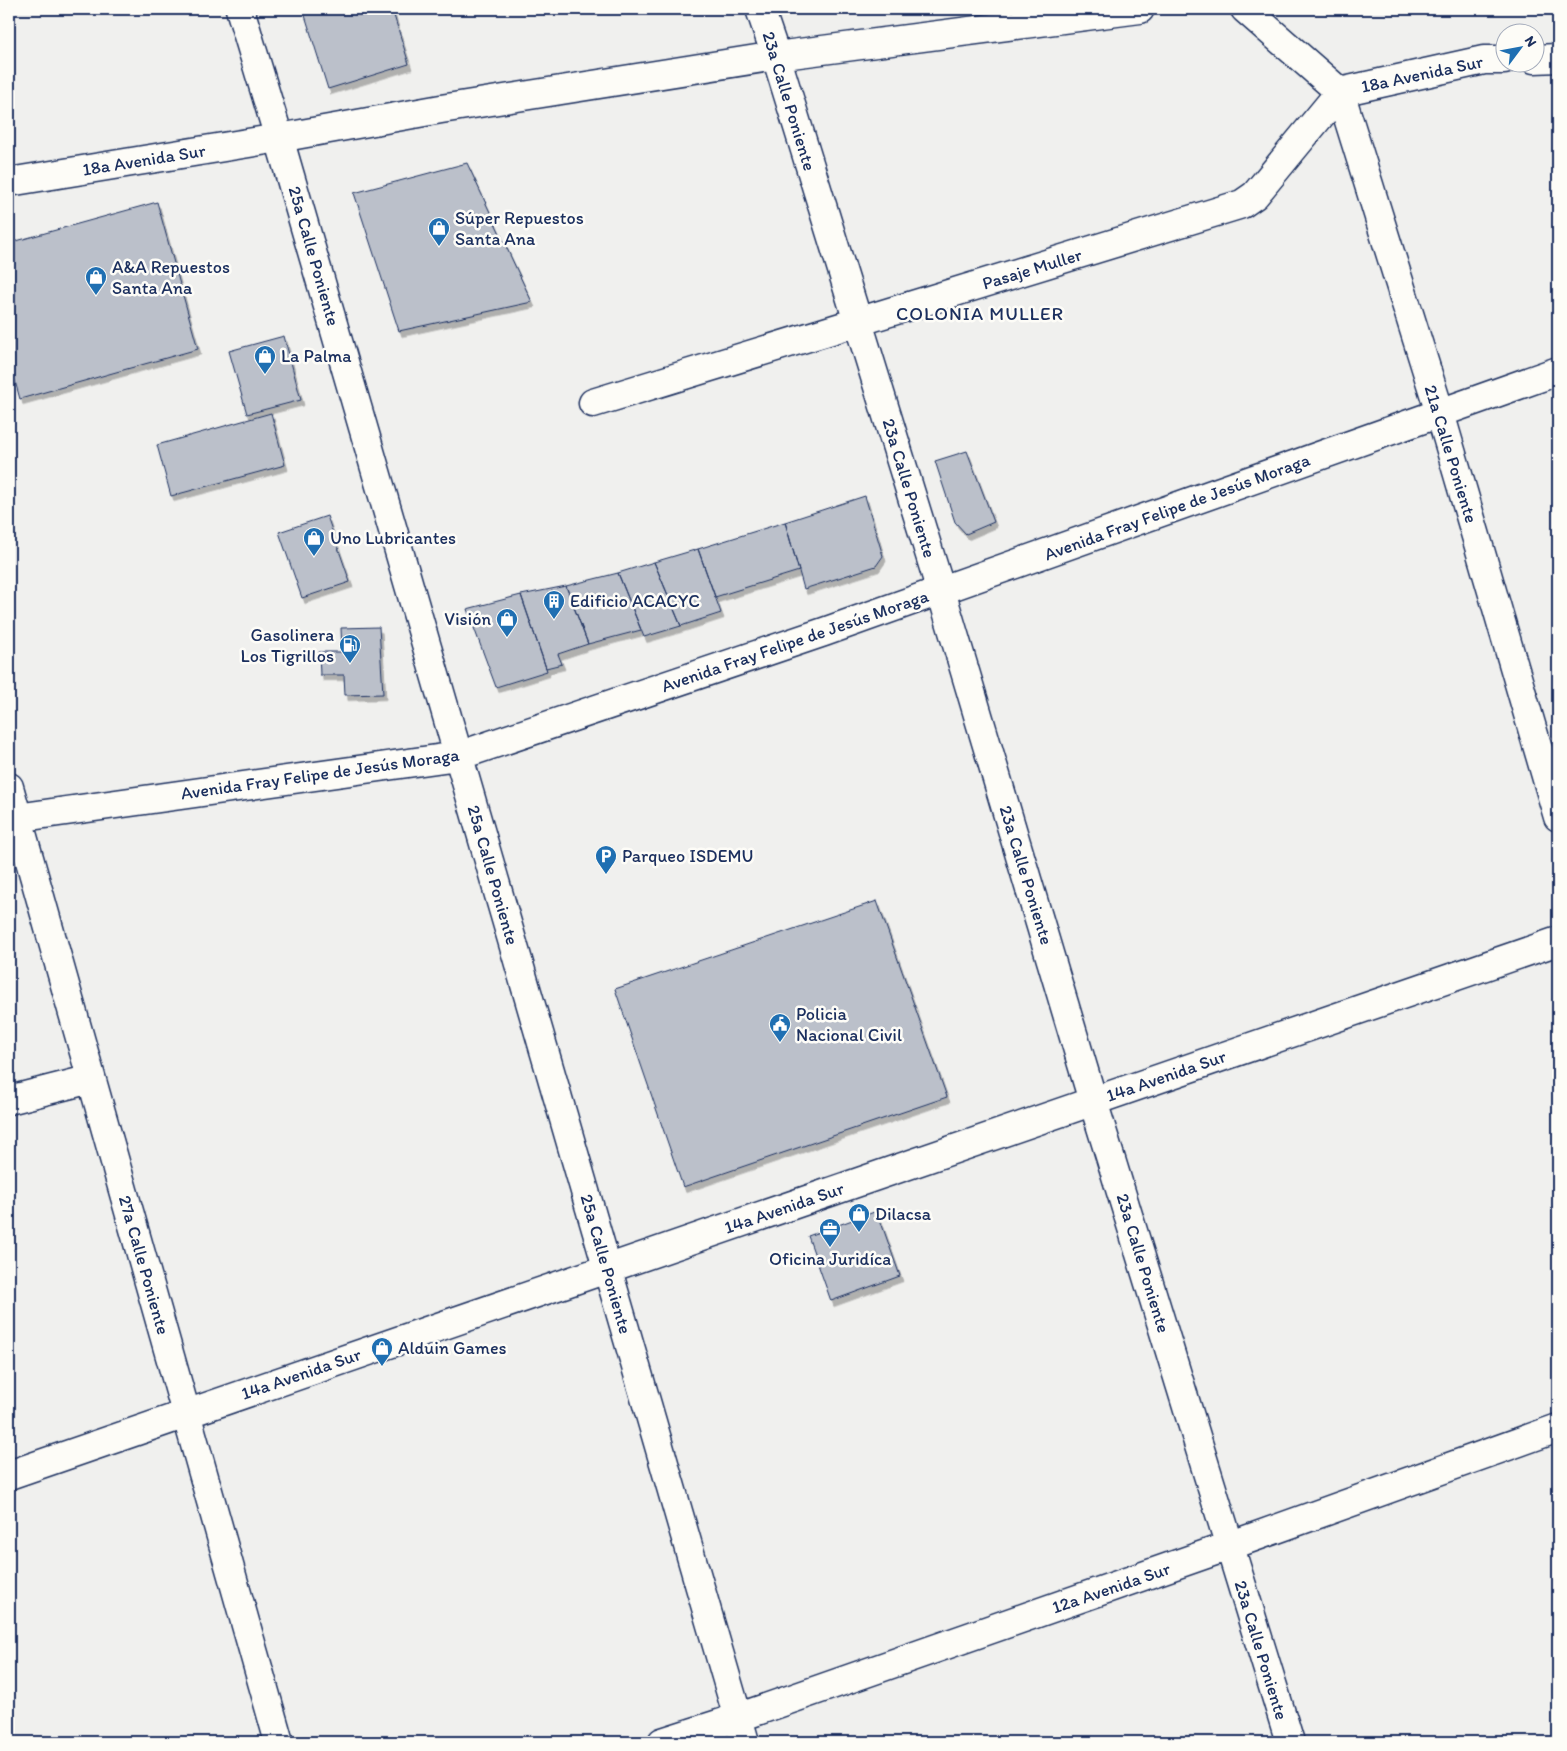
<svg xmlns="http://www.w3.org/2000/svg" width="1567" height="1751" font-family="Itim,sans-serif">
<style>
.building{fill:#bbc0ca;stroke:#1b2f5e;filter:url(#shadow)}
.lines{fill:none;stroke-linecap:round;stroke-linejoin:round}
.minor-casing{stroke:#1b2f5e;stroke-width:31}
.tertiary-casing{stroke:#1b2f5e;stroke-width:31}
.minor{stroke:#fdfcf7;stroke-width:28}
.tertiary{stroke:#fdfcf7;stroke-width:28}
.labels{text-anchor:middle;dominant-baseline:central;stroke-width:5;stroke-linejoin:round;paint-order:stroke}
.street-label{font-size:18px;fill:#1b2f5e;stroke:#fdfcf7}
.poi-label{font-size:18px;fill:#1b2f5e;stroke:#fdfcf7;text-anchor:start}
.neighbourhood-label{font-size:19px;letter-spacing:1px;fill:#1b2f5e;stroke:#fdfcf7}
</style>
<defs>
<filter id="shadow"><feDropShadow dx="3" dy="5.5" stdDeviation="0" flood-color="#0004"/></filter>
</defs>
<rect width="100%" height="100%" fill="#f0f0ee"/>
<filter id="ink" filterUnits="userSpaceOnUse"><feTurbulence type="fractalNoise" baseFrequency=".02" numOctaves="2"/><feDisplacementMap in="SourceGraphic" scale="10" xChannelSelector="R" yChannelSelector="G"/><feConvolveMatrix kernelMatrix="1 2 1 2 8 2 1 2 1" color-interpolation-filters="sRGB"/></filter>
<g filter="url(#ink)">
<!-- building -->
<path class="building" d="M 303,9 L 392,9 L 409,64 L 328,89 Z
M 467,163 L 532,302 L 399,331 L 354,193 Z
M 157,202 L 198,349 L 20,399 L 9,360 L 9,243 Z
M 284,336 L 301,400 L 247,414 L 229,351 Z
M 271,413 L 285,465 L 171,496 L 157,445 Z
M 967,451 L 994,522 L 966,534 L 955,522 L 935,461 Z
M 865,496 L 883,556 L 876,566 L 804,589 L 785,522 Z
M 327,516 L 350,582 L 302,598 L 279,532 Z
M 785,522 L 799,571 L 715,597 L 698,549 Z
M 698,549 L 721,613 L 681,626 L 654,562 Z
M 654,562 L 681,626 L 644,637 L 618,573 Z
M 618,573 L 641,630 L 588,644 L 566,586 Z
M 566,586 L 588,644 L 558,654 L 562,664 L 546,668 L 521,595 Z
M 521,595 L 547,671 L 496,687 L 467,609 Z
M 379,627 L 383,694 L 345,695 L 344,675 L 320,675 L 319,652 L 342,652 L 341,628 Z
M 877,901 L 947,1097 L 683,1187 L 615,989 Z
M 877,1211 L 900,1276 L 831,1301 L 808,1236 Z"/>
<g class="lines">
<!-- minor casing -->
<g class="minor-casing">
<path id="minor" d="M 760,9 L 776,56 L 941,591 L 1093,1101 L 1290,1742
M 1245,9 L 1340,92
M 1534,59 L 1558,58
M 1340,92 L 1440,413 L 1558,817
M 1340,92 L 1484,60 L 1504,60
M 9,182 L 279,138 L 441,109 L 776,56 L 1140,9
M 593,403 L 1242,204 L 1255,195 L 1340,92
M 9,787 L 279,1742
M 9,1100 L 91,1079
M 9,1475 L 1558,941
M 662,1742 L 737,1718 L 1229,1546 L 1558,1428"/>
</g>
<!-- tertiary casing -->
<g class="tertiary-casing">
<path id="tertiary" d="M 240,9 L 279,138 L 745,1742
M 9,819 L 458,756 L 824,632 L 1558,371"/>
</g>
<!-- minor -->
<use href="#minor" class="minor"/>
<!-- tertiary -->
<use href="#tertiary" class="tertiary"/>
</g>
</g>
<!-- icons -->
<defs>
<g id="shop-pin" transform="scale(1.125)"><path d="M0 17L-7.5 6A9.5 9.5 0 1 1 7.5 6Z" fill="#1f6fb2" stroke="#fdfcf7"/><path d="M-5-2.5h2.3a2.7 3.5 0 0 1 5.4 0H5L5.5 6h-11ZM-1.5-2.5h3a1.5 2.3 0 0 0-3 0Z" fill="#fff"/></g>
<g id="building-pin" transform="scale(1.125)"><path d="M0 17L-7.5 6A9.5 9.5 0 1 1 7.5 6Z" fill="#1f6fb2" stroke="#fdfcf7"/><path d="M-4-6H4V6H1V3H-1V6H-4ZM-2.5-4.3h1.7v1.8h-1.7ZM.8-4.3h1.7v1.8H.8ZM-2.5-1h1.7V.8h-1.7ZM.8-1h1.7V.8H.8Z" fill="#fff"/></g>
<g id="fuel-pin" transform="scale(1.125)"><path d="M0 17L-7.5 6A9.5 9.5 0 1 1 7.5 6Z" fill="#1f6fb2" stroke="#fdfcf7"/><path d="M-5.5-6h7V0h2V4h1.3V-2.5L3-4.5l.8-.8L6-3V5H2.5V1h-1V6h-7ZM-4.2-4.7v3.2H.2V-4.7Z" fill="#fff"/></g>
<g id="parking-pin" transform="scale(1.125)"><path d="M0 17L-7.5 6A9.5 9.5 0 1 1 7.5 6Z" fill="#1f6fb2" stroke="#fdfcf7"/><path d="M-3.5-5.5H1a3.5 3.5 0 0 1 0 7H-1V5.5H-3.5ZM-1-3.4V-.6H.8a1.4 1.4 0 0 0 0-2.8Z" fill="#fff"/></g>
<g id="civic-pin" transform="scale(1.125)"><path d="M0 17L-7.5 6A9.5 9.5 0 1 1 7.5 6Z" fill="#1f6fb2" stroke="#fdfcf7"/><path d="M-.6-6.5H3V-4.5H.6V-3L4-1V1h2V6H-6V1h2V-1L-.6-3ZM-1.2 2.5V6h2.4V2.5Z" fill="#fff"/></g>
<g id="office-pin" transform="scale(1.125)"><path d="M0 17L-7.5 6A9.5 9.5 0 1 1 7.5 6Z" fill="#1f6fb2" stroke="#fdfcf7"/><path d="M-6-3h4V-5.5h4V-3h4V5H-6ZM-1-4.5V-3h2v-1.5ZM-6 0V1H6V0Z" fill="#fff"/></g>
</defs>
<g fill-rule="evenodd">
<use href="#shop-pin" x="439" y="228"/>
<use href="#shop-pin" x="96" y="277"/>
<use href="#shop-pin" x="265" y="356"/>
<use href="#shop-pin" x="314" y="538"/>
<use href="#building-pin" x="554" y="601"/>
<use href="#shop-pin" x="507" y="619"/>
<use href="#fuel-pin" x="350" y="645"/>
<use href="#parking-pin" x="606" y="856"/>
<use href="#civic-pin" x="780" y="1024"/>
<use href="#shop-pin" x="859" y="1214"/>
<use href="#office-pin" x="830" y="1229"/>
<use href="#shop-pin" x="382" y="1348"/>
</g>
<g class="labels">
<!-- street labels -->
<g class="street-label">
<text transform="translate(1422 74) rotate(-12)">18a Avenida Sur</text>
<text transform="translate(789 101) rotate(73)">23a Calle Poniente</text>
<text transform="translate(144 160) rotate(-9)">18a Avenida Sur</text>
<text transform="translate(314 256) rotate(74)">25a Calle Poniente</text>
<text transform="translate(1032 269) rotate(-17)">Pasaje Muller</text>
<text transform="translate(1451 454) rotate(73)">21a Calle Poniente</text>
<text transform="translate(909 488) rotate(73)">23a Calle Poniente</text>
<text transform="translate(1177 507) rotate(-20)">Avenida Fray Felipe de Jesús Moraga</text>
<text transform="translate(795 641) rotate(-19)">Avenida Fray Felipe de Jesús Moraga</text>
<text transform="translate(320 774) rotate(-8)">Avenida Fray Felipe de Jesús Moraga</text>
<text transform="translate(493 875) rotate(74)">25a Calle Poniente</text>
<text transform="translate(1026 875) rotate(73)">23a Calle Poniente</text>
<text transform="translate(1166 1076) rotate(-19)">14a Avenida Sur</text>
<text transform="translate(784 1208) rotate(-19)">14a Avenida Sur</text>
<text transform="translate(1143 1263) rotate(73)">23a Calle Poniente</text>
<text transform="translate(606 1264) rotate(74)">25a Calle Poniente</text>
<text transform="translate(144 1265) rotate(74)">27a Calle Poniente</text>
<text transform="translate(301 1374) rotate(-19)">14a Avenida Sur</text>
<text transform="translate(1111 1588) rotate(-19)">12a Avenida Sur</text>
<text transform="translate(1261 1650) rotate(73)">23a Calle Poniente</text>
</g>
<!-- poi labels -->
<g class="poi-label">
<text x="455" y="218">Súper Repuestos<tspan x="455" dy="21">Santa Ana</tspan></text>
<text x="112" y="267">A&amp;A Repuestos<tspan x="112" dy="21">Santa Ana</tspan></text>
<text x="281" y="356">La Palma</text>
<text x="330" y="538">Uno Lubricantes</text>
<text x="570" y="601">Edificio ACACYC</text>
<text x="491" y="619" text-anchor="end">Visión</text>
<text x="334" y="635" text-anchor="end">Gasolinera<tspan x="334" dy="21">Los Tigrillos</tspan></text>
<text x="622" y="856">Parqueo ISDEMU</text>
<text x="796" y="1014">Policia<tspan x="796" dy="21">Nacional Civil</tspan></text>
<text x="875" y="1214">Dilacsa</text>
<text x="830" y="1259" text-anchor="middle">Oficina Juridíca</text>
<text x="398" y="1348">Alduin Games</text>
</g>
<!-- neighbourhood labels -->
<g class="neighbourhood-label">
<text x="980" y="313">COLONIA MULLER</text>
</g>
</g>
<!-- margin -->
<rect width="1567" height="1751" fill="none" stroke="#fdfcf7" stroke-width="30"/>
<rect x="15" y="15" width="1537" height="1721" fill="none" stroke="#1b2f5e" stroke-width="2" filter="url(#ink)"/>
<!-- north arrow -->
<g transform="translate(1520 48) rotate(58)"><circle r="24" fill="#fdfcf7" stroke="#a3aaba"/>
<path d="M0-4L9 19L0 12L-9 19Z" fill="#1f6fb2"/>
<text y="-8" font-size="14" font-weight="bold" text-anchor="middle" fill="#1b2f5e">N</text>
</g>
</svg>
